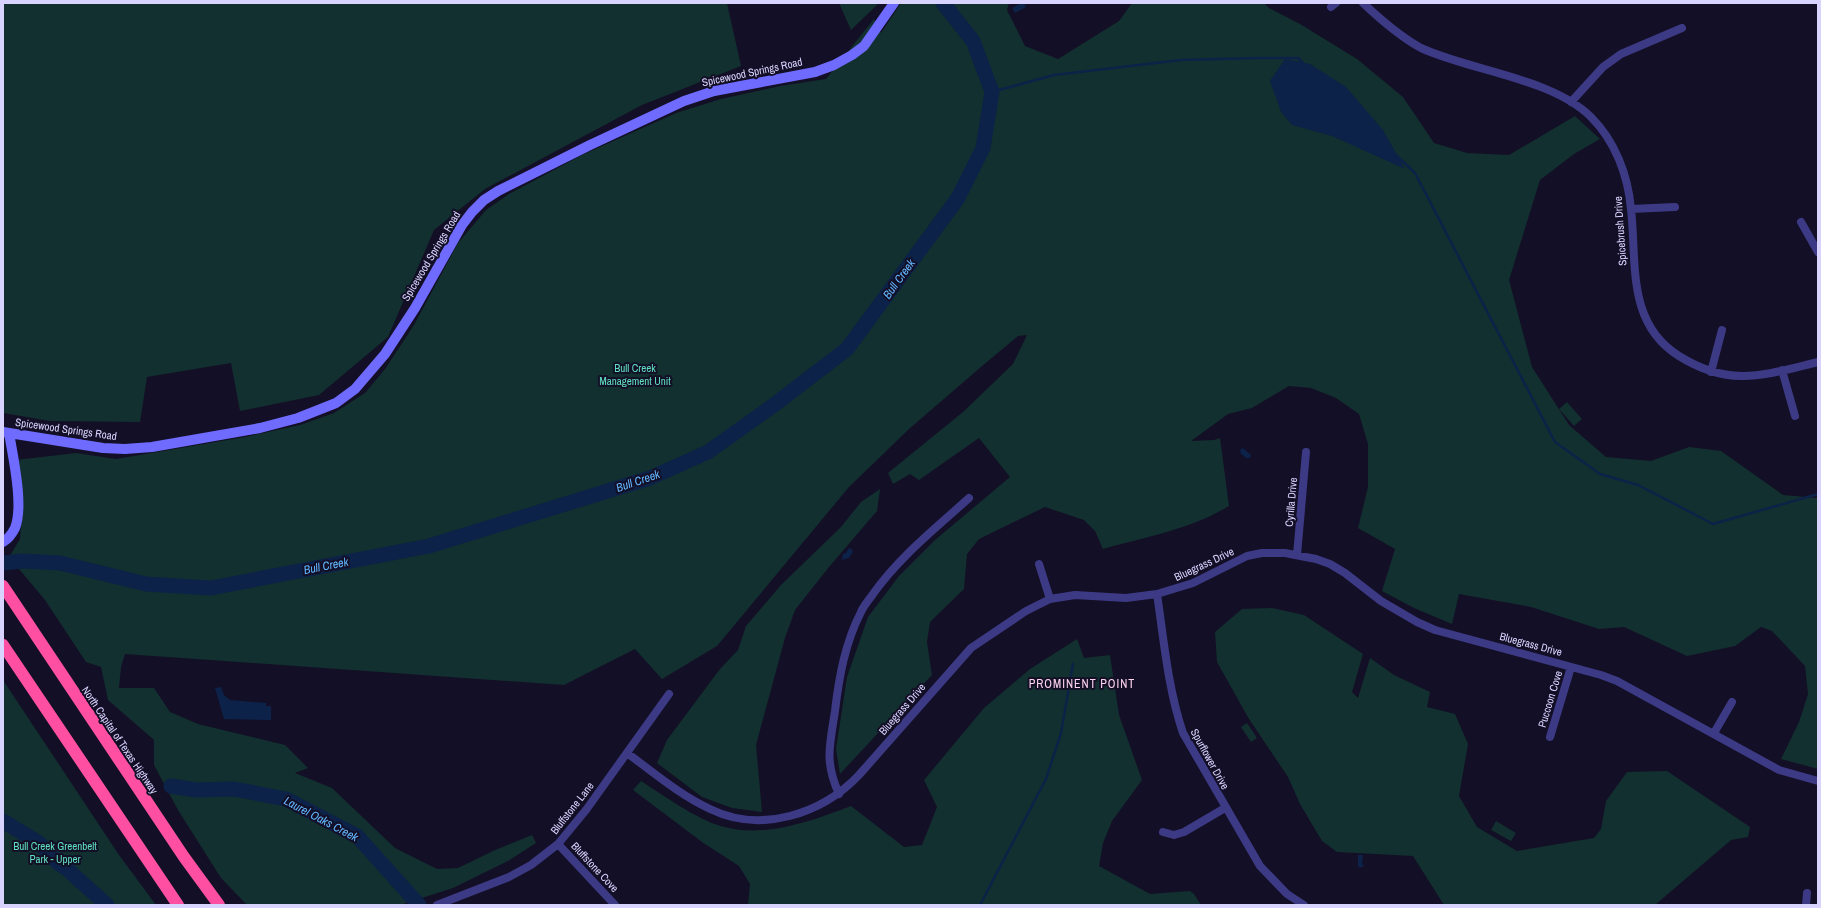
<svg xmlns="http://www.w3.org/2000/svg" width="1821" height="908" font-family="'Archivo Narrow',sans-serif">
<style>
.green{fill:#12302f}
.water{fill:#0c2248}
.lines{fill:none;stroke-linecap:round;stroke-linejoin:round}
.stream{stroke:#0c2248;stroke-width:2.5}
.river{stroke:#0c2248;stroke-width:15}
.street{stroke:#3d3a85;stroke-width:8}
.secondary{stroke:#6f6bff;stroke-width:10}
.highway{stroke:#ff4fa3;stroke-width:12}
.labels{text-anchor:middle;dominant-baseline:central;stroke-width:4;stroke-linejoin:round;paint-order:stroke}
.street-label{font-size:11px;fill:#d9d4ff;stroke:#130f26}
.park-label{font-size:11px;fill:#5fe0c0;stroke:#130f26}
.water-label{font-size:12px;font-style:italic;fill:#62b6ff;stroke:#130f26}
.neighbourhood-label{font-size:12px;letter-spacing:1px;fill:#ffd6f0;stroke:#130f26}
</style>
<rect width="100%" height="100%" fill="#130f26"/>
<!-- green -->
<path class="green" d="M 3,3 L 727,3 L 741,66 L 642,105 L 485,189 L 434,230 L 388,337 L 319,395 L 240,411 L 231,363 L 147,377 L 140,422 L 50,421 L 3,413 Z
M 839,3 L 879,3 L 851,30 Z
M 901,3 L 1009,3 L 1007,10 L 1025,46 L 1058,59 L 1119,21 L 1132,3 L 1264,3 L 1269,8 L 1300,24 L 1357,59 L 1403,97 L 1434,143 L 1467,153 L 1509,155 L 1575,116 L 1600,139 L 1574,154 L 1540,180 L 1509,280 L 1532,367 L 1569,425 L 1606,457 L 1651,461 L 1689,447 L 1721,451 L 1783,495 L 1816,498 L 1818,496 L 1818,769 L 1781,759 L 1799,722 L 1808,694 L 1805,666 L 1772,631 L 1761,627 L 1735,646 L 1687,656 L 1624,627 L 1599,629 L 1531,607 L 1459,594 L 1452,624 L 1414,608 L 1382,591 L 1395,549 L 1358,528 L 1368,487 L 1368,444 L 1359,414 L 1336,398 L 1311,388 L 1289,386 L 1252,408 L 1228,414 L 1191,441 L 1214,440 L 1220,438 L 1229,506 C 1192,529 1145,537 1103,549 L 1095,531 L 1084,520 L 1045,507 L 979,539 L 967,554 L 964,589 L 930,622 L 927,642 L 932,675 L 840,774 L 836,749 L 847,677 L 868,617 L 899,576 L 935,540 L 1010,477 L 979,438 L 919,480 L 910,474 L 893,484 L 888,473 L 963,412 L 1013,364 L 1027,335 L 1018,336 L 981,367 L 909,429 L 849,487 L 717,646 L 662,679 L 635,649 L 564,685 L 125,654 L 121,667 L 119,688 L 154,688 L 170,712 L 198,724 L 285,745 L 308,768 L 295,773 L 332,788 L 395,848 L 437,869 L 458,868 L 493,851 L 532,835 L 536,843 L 508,861 L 453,888 L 400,905 L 247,905 L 221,878 L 178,810 L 154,765 L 154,740 L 108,700 L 101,667 L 86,662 L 45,600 L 9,557 L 20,539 L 22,511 L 16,460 L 76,453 L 116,459 L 245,437 L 300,425 L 334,413 L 365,393 L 385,369 L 414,325 L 458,243 L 486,210 L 509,194 L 582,155 L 676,113 L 721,99 L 780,86 L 826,79 L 874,19 L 881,33 Z
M 1567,402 L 1582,419 L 1574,426 L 1559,409 Z
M 880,489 L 877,511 L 829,567 L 795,610 L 785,638 L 756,745 L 762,812 L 732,808 L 702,797 L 657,763 L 667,740 L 720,669 L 738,650 L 746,626 L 781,585 L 841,527 L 861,502 Z
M 1272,608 L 1304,615 L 1363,654 L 1352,692 L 1358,698 L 1370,658 L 1394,675 L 1430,692 L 1427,707 L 1455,714 L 1468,744 L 1459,796 L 1477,827 L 1517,851 L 1594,838 L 1601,829 L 1606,801 L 1627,772 L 1667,771 L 1750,827 L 1748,837 L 1731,840 L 1655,905 L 1444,905 L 1413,856 L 1337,852 L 1322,841 L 1300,804 L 1288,777 L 1249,719 L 1217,662 L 1215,632 L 1242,609 Z
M 1077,639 L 1084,658 L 1110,655 L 1119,715 L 1142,780 L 1112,821 L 1103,843 L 1099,866 L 1150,894 L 1190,891 L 1194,894 L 1201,905 L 748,905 L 750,884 L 739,866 L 702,842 L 633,790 L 641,781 C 663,795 696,819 721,826 C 764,839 811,821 851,806 L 904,847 L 922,845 L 937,807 L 924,780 L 984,708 L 1030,669 Z
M 3,680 L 119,855 L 156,905 L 3,905 Z
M 1247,723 L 1257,738 L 1251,742 L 1241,727 Z
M 1496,821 L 1516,833 L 1511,841 L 1491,830 Z"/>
<!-- water -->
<path class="water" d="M 1021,3 L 1024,3 L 1026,7 L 1015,13 L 1012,8 Z
M 1285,59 L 1310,64 L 1346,87 L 1383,130 L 1405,169 L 1332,136 L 1292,125 L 1281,112 L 1270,81 Z
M 1243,448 L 1251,455 L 1250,458 L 1246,458 L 1241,454 L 1240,450 Z
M 851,548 L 853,552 L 849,558 L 842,560 L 843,554 L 846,553 L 848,549 Z
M 221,687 L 224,695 L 230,700 L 266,703 L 266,706 L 271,706 L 271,720 L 224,719 L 215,688 Z
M 1358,855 L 1363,855 L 1362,863 L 1364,866 L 1360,868 L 1358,866 Z"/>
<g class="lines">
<!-- stream -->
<path class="stream" d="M 992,92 L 1054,75 L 1181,60 L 1257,58 L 1298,58 L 1303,63
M 1396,155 L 1415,173 L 1555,442 L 1600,474 L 1638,485 L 1713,524 L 1818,494
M 980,905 L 1046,779 L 1061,733 L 1073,664"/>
<!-- river -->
<path class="river" d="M 3,563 L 22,561 L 60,563 L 146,584 L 211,588 L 429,546 L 650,478 L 708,452 L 774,405 L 847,349 L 958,198 L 983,148 L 992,92 L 973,41 L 943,3
M 171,786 L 196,790 L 234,789 L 286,799 L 357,836 L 419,905
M 3,821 L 39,843 L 58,863 L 67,869 L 107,905"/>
<!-- street -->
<path class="street" d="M 1363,3 C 1381,20 1399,36 1421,48 C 1471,71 1552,78 1591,117 C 1615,141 1628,175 1631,209 C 1637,262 1626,323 1679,356 C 1730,388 1764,375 1818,362
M 1331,7 L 1336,3
M 1571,102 L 1603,67 L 1621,54 L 1682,28
M 1631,209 L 1675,207
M 1801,222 L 1818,252
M 1782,370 L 1795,416
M 1711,372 L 1722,330
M 1297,555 L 1306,452
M 1039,564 L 1050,599
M 1157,594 C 1164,641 1168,689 1183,733 L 1260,866 L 1287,894 L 1304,905
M 1714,733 L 1732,702
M 1550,737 L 1571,667
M 627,753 C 654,773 680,795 710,809 C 761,834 822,814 859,775 L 971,648 L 1026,611 L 1050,599 L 1075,595 L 1126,598 L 1157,594 L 1193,583 L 1247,556 L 1262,553 L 1285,553 L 1316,559 L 1330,564 L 1345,573 L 1381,601 L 1417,622 L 1435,630 L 1601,675 L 1617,681 L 1779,770 L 1818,781
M 839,794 C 824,761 830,745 835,711 C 839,677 845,643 861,612 C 864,605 869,600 873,594 C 899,557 936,528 969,498
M 1163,832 L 1174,835 L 1184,832 L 1225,808
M 558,844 L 615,905
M 437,905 L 509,877 L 531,865 L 558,844 L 586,810 L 669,694
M 1806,905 L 1807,893"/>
<!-- secondary -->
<path class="secondary" d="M 3,432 L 103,448 L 125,449 L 152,447 L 260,428 L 298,418 L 336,403 L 355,389 L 385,354 L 415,308 L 462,225 L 472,212 L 484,200 L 498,191 L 590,145 L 684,101 L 714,91 L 815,72 L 834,65 L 852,55 L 864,46 L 894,3
M 3,542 C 8,539 12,534 15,528 C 24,506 13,457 9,433"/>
<!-- highway -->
<path class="highway" d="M 3,586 L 184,857 L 219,905
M 3,645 L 178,905"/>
</g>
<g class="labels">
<!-- street labels -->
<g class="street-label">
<text transform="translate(752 72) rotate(-12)">Spicewood Springs Road</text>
<text transform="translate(1620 231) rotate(-94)">Spicebrush Drive</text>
<text transform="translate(431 256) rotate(-59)">Spicewood Springs Road</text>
<text transform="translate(66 429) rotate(8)">Spicewood Springs Road</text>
<text transform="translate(1291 502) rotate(-85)">Cyrilla Drive</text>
<text transform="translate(1204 564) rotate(-25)">Bluegrass Drive</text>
<text transform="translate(1531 644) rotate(15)">Bluegrass Drive</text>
<text transform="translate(1550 699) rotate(-73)">Puccoon Cove</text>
<text transform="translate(902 709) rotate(-49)">Bluegrass Drive</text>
<text transform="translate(120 740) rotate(56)">North Capital of Texas Highway</text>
<text transform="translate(1210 759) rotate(61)">Spurflower Drive</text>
<text transform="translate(572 808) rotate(-52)">Bluffstone Lane</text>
<text transform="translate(595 867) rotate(47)">Bluffstone Cove</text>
</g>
<!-- park labels -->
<g class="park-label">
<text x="635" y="368">Bull Creek<tspan x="635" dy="13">Management Unit</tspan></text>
<text x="55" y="846">Bull Creek Greenbelt<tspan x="55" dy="13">Park - Upper</tspan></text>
</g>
<!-- water labels -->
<g class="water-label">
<text transform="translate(899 279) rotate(-54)">Bull Creek</text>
<text transform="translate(638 481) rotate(-19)">Bull Creek</text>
<text transform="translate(326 566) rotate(-11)">Bull Creek</text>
<text transform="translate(321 819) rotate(28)">Laurel Oaks Creek</text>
</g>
<!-- neighbourhood labels -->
<g class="neighbourhood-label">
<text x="1082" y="684">PROMINENT POINT</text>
</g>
</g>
<!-- border -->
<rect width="1821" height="908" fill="none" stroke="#d9d4ff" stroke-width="8"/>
</svg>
